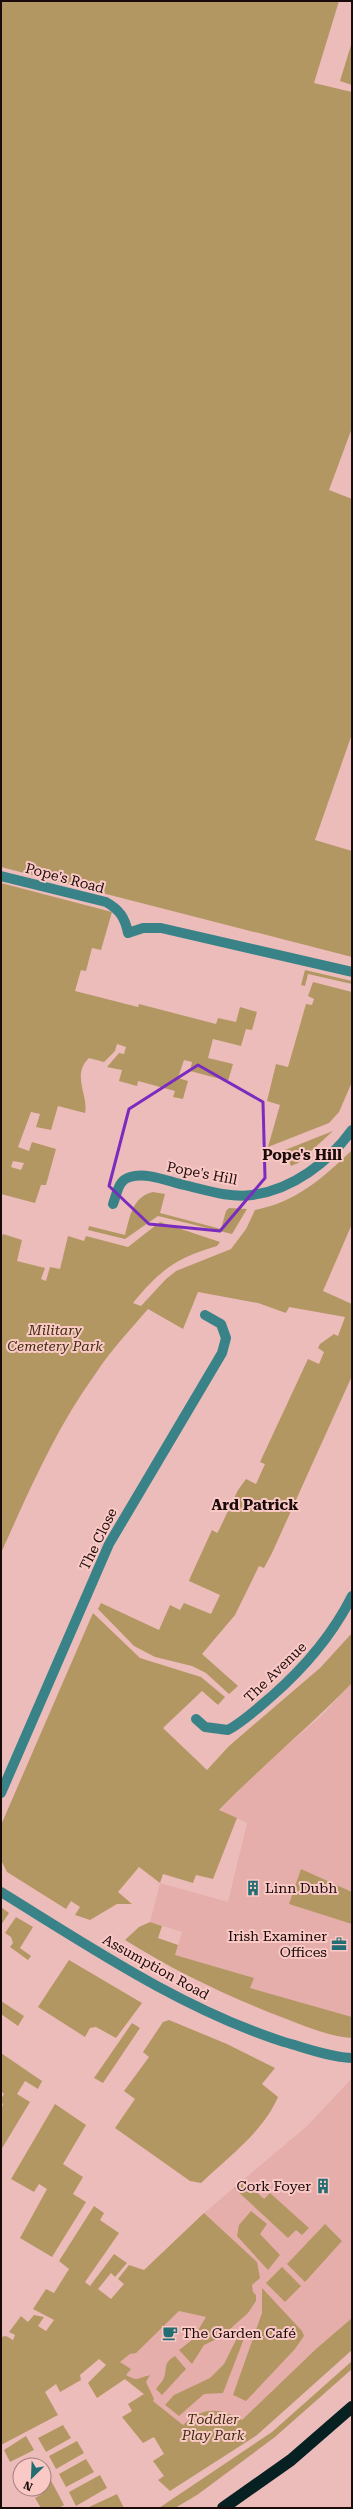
<svg xmlns="http://www.w3.org/2000/svg" width="353" height="2509" font-family="'Roboto Serif',serif">
<style>
.built{fill:#e5aeab}
.green{fill:#b39763;fill-rule:evenodd}
.lines{fill:none;stroke-linecap:round;stroke-linejoin:round}
.minor{stroke:#398388;stroke-width:10}
.highway{stroke:#072123;stroke-width:12}
.marked{fill:none;stroke:#7b2cbf;stroke-width:3;stroke-linejoin:round}
.labels{text-anchor:middle;dominant-baseline:central;stroke-width:4;stroke-linejoin:round;paint-order:stroke}
.street-label{font-size:14px;fill:#1a0b0a;stroke:#fac9c6}
.park-label{font-size:14px;font-style:italic;fill:#3e2e0d;stroke:#fac9c6}
.poi-label{font-size:14px;fill:#1a0b0a;stroke:#fac9c6;text-anchor:start}
.neighbourhood-label{font-size:15px;font-weight:bold;fill:#1a0b0a;stroke:#fac9c6}
</style>
<rect width="100%" height="100%" fill="#ecbcba"/>
<!-- built -->
<path class="built" d="M 352,1683 L 352,2038 L 306,2027 L 262,2010 L 171,1967 L 182,1932 L 150,1922 L 160,1883 L 228,1902 L 247,1823 L 219,1811 L 264,1765 L 320,1717 Z
M 352,2078 L 352,2318 L 323,2344 L 217,2452 L 123,2378 L 131,2369 L 120,2362 L 130,2354 L 136,2352 L 179,2311 L 206,2317 L 252,2285 L 257,2262 L 204,2213 L 307,2126 Z"/>
<!-- green -->
<path class="green" d="M 1,1 L 339,1 L 314,83 L 352,92 L 352,428 L 329,490 L 352,499 L 352,734 L 315,840 L 352,851 L 352,957 L 1,867 Z
M 351,45 L 352,45 L 352,85 L 340,81 Z
M 1,883 L 112,912 L 101,950 L 92,948 L 86,971 L 81,970 L 75,991 L 138,1007 L 139,1004 L 216,1024 L 218,1018 L 236,1022 L 240,1007 L 257,1012 L 252,1030 L 246,1029 L 241,1046 L 213,1039 L 208,1058 L 233,1064 L 228,1081 L 190,1071 L 192,1062 L 184,1060 L 178,1078 L 188,1081 L 183,1099 L 173,1097 L 175,1091 L 138,1081 L 137,1086 L 119,1081 L 122,1070 L 107,1067 L 119,1053 L 124,1054 L 126,1047 L 117,1044 L 115,1051 L 104,1062 L 89,1058 C 71,1075 89,1096 85,1113 L 58,1106 L 51,1130 L 36,1127 L 40,1114 L 31,1112 L 18,1147 L 29,1151 L 32,1142 L 56,1149 L 46,1185 L 41,1185 L 35,1203 L 1,1194 ZM 13,1161 L 24,1163 L 21,1170 L 11,1167 Z
M 305,970 L 352,981 L 352,984 L 308,974 L 305,986 L 301,985 Z
M 313,982 L 352,992 L 352,1082 L 339,1112 L 329,1123 L 268,1147 L 280,1105 L 267,1101 L 276,1064 L 288,1067 L 306,1004 L 312,1005 L 314,999 L 308,996 Z
M 333,1131 L 298,1163 L 291,1166 L 285,1150 Z
M 352,1150 L 352,1224 L 323,1291 L 352,1304 L 352,1376 L 272,1553 L 264,1568 L 259,1566 L 235,1615 L 202,1654 L 238,1686 L 229,1694 L 206,1673 L 192,1666 L 155,1657 L 134,1646 L 98,1609 L 101,1603 L 159,1630 L 170,1605 L 180,1610 L 184,1603 L 211,1614 L 220,1595 L 189,1581 L 190,1578 L 212,1530 L 217,1533 L 219,1530 L 238,1490 L 246,1479 L 256,1484 L 265,1464 L 260,1462 L 308,1359 L 319,1364 L 324,1352 L 318,1348 L 320,1344 L 334,1334 L 338,1336 L 345,1317 L 289,1307 L 286,1313 L 258,1303 L 198,1292 L 183,1329 L 148,1309 C 130,1330 111,1350 96,1373 C 56,1428 29,1491 1,1553 L 1,1239 L 3,1234 L 22,1240 L 17,1261 L 45,1268 L 41,1279 L 46,1281 L 50,1267 L 60,1269 L 68,1236 L 84,1241 L 86,1236 L 128,1247 L 160,1222 L 220,1242 L 217,1246 C 176,1258 160,1270 133,1303 L 141,1306 L 166,1279 L 176,1271 L 231,1249 L 246,1229 L 255,1210 C 296,1202 323,1178 352,1150 Z
M 153,1192 L 165,1194 L 160,1213 L 221,1229 L 226,1211 L 229,1208 L 247,1209 L 232,1234 L 158,1216 L 125,1239 L 88,1230 L 89,1226 L 125,1235 C 130,1217 132,1197 153,1192 Z
M 93,1613 L 140,1658 L 201,1677 L 225,1697 L 218,1705 L 202,1691 L 163,1728 L 207,1770 L 229,1746 L 320,1668 L 352,1633 L 352,1683 C 309,1727 262,1766 219,1810 L 237,1818 L 213,1879 L 196,1875 L 193,1883 L 163,1874 L 160,1883 L 139,1867 L 118,1892 L 132,1904 L 117,1904 L 90,1920 L 75,1915 L 80,1907 L 71,1901 L 66,1909 L 7,1872 L 1,1860 L 1,1825 Z
M 301,1869 L 352,1892 L 352,1924 L 289,1904 Z
M 1,1907 L 9,1913 L 1,1925 Z
M 16,1917 L 33,1927 L 20,1948 L 31,1956 L 28,1960 L 10,1947 L 13,1943 L 11,1937 L 5,1933 Z
M 150,1922 L 162,1926 L 158,1938 L 178,1945 L 175,1955 L 254,1978 L 250,1988 L 352,2017 L 352,2038 C 331,2037 307,2027 287,2019 C 231,1998 176,1972 125,1940 L 139,1927 Z
M 69,1960 L 142,2003 L 116,2038 L 96,2027 L 90,2028 L 85,2037 L 38,2007 Z
M 1,2001 L 24,2016 L 18,2026 L 1,2014 Z
M 169,2020 L 227,2044 L 275,2068 L 262,2084 L 278,2097 C 263,2132 227,2158 201,2183 L 190,2181 L 115,2128 L 135,2099 L 124,2091 L 149,2057 L 143,2052 L 163,2022 Z
M 132,2023 L 140,2028 L 103,2083 L 94,2078 Z
M 1,2053 L 42,2081 L 38,2089 L 25,2081 L 17,2094 L 30,2102 L 1,2150 L 1,2108 L 3,2105 L 1,2099 L 4,2094 L 1,2091 Z
M 55,2104 L 86,2125 L 63,2164 L 83,2177 L 73,2194 L 86,2202 L 52,2257 L 20,2238 L 47,2189 L 39,2184 L 34,2192 L 11,2179 Z
M 244,2180 L 264,2199 L 270,2193 L 309,2228 L 302,2235 L 296,2230 L 288,2238 L 234,2188 Z
M 94,2206 L 104,2213 L 100,2220 L 119,2233 L 85,2282 L 90,2286 L 114,2254 L 127,2263 L 115,2277 L 111,2273 L 98,2289 L 111,2299 L 124,2284 L 118,2279 L 129,2265 L 144,2270 L 204,2213 L 257,2262 L 260,2278 L 252,2285 L 253,2292 L 256,2295 L 256,2301 L 248,2313 L 221,2337 L 204,2345 L 192,2364 L 179,2350 L 192,2340 L 206,2317 L 179,2311 L 136,2353 L 130,2354 L 120,2362 L 131,2369 L 126,2375 C 138,2382 138,2378 150,2375 L 146,2382 L 154,2399 L 153,2401 L 183,2425 C 202,2407 219,2407 242,2420 L 316,2349 L 352,2318 L 352,2350 L 257,2435 L 170,2491 L 158,2480 L 164,2476 L 153,2461 L 164,2454 L 154,2437 L 143,2443 L 122,2417 L 132,2411 L 128,2404 L 144,2394 L 125,2379 L 97,2398 L 88,2383 L 106,2365 L 99,2359 L 80,2375 L 81,2380 L 60,2392 L 56,2384 L 45,2392 L 58,2415 L 1,2445 L 1,2337 L 6,2336 L 13,2340 L 15,2335 L 9,2332 L 21,2316 L 28,2322 L 34,2315 L 44,2317 L 38,2326 L 46,2331 L 54,2320 L 33,2309 L 46,2289 L 54,2293 L 69,2269 L 59,2261 Z
M 251,2211 L 267,2224 L 260,2234 L 280,2255 L 268,2270 L 237,2236 L 239,2225 Z
M 325,2224 L 342,2241 L 305,2282 L 287,2264 Z
M 282,2267 L 301,2286 L 285,2302 L 266,2283 Z
M 262,2288 L 302,2331 L 304,2336 L 295,2349 L 246,2401 L 233,2395 L 262,2313 Z
M 243,2326 L 246,2328 L 245,2336 L 223,2393 L 204,2394 L 179,2416 L 165,2405 L 174,2395 L 210,2378 L 224,2364 Z
M 175,2356 L 186,2369 L 162,2395 L 156,2389 C 158,2386 162,2382 164,2378 C 168,2367 162,2364 175,2356 Z
M 352,2361 L 352,2369 L 275,2437 L 197,2495 L 175,2508 L 159,2508 L 272,2432 Z
M 63,2425 L 71,2438 L 46,2452 L 38,2438 Z
M 26,2436 L 34,2450 L 10,2462 L 4,2450 Z
M 77,2441 L 84,2453 L 56,2469 L 49,2456 Z
M 86,2459 L 94,2472 L 66,2487 L 59,2474 Z
M 47,2473 L 64,2505 L 59,2508 L 41,2508 L 35,2498 L 42,2494 L 40,2489 L 44,2489 L 44,2475 Z
M 100,2475 L 107,2488 L 76,2506 L 69,2492 Z
M 117,2494 L 124,2508 L 87,2508 Z"/>
<g class="lines">
<!-- minor -->
<path class="minor" d="M 1,876 L 106,902 C 120,910 125,918 128,933 L 143,928 L 161,928 L 352,972
M 113,1204 C 117,1194 118,1180 130,1177 C 147,1172 167,1181 184,1185 C 206,1190 229,1198 252,1195 C 292,1190 329,1162 352,1130
M 196,1719 L 205,1727 L 228,1730 C 244,1721 258,1708 272,1696 C 305,1667 332,1636 352,1596
M 1,1793 L 109,1544 L 222,1353 L 226,1338 L 221,1324 L 205,1315
M 1,1892 C 92,1948 182,2009 284,2042 C 306,2048 329,2057 352,2058"/>
<!-- highway -->
<path class="highway" d="M 223,2508 L 291,2460 L 352,2407"/>
</g>
<!-- marked area -->
<path class="marked" d="M 198,1065 L 263,1102 L 265,1178 L 220,1231 L 149,1224 L 109,1186 L 129,1109 Z"/>
<!-- icons -->
<defs>
<g id="building-bare" transform="scale(1.2)"><path d="M-4-6H4V6H1V3H-1V6H-4ZM-2.5-4.3h1.7v1.8h-1.7ZM.8-4.3h1.7v1.8H.8ZM-2.5-1h1.7V.8h-1.7ZM.8-1h1.7V.8H.8Z" fill="#236e74" stroke="#fac9c6" stroke-width="2.5" paint-order="stroke"/></g>
<g id="office-bare" transform="scale(1.2)"><path d="M-6-3h4V-5.5h4V-3h4V5H-6ZM-1-4.5V-3h2v-1.5ZM-6 0V1H6V0Z" fill="#236e74" stroke="#fac9c6" stroke-width="2.5" paint-order="stroke"/></g>
<g id="cafe-bare" transform="scale(1.2)"><path d="M-5.5-4.5H6V0H3Q3 3.5 0 3.5H-2.5Q-5.5 3.5-5.5 0ZM3-3.2v2h1.7v-2ZM-6 4.5H4V6H-6Z" fill="#236e74" stroke="#fac9c6" stroke-width="2.5" paint-order="stroke"/></g>
</defs>
<g fill-rule="evenodd">
<use href="#building-bare" x="253" y="1888"/>
<use href="#office-bare" x="339" y="1944"/>
<use href="#building-bare" x="323" y="2186"/>
<use href="#cafe-bare" x="170" y="2333"/>
</g>
<g class="labels">
<!-- street labels -->
<g class="street-label">
<text transform="translate(65 878) rotate(15)">Pope's Road</text>
<text transform="translate(202 1173) rotate(11)">Pope's Hill</text>
<text transform="translate(98 1539) rotate(-64)">The Close</text>
<text transform="translate(275 1672) rotate(-44)">The Avenue</text>
<text transform="translate(156 1967) rotate(29)">Assumption Road</text>
</g>
<!-- park labels -->
<g class="park-label">
<text x="55" y="1330">Military<tspan x="55" dy="16">Cemetery Park</tspan></text>
<text x="213" y="2419">Toddler<tspan x="213" dy="16">Play Park</tspan></text>
</g>
<!-- poi labels -->
<g class="poi-label">
<text x="265" y="1888">Linn Dubh</text>
<text x="327" y="1936" text-anchor="end">Irish Examiner<tspan x="327" dy="16">Offices</tspan></text>
<text x="311" y="2186" text-anchor="end">Cork Foyer</text>
<text x="182" y="2333">The Garden Café</text>
</g>
<!-- neighbourhood labels -->
<g class="neighbourhood-label">
<text x="302" y="1155">Pope's Hill</text>
<text x="255" y="1505">Ard Patrick</text>
</g>
</g>
<!-- border -->
<rect width="353" height="2509" fill="none" stroke="#1a0b0a" stroke-width="4"/>
<!-- north arrow -->
<g transform="translate(32 2477) rotate(204)"><circle r="19" fill="#fac9c6" stroke="#a07d7b"/>
<path d="M0-3L7 15L0 10L-7 15Z" fill="#236e74"/>
<text y="-6" font-size="11" font-weight="bold" text-anchor="middle" fill="#1a0b0a">N</text>
</g>
</svg>
